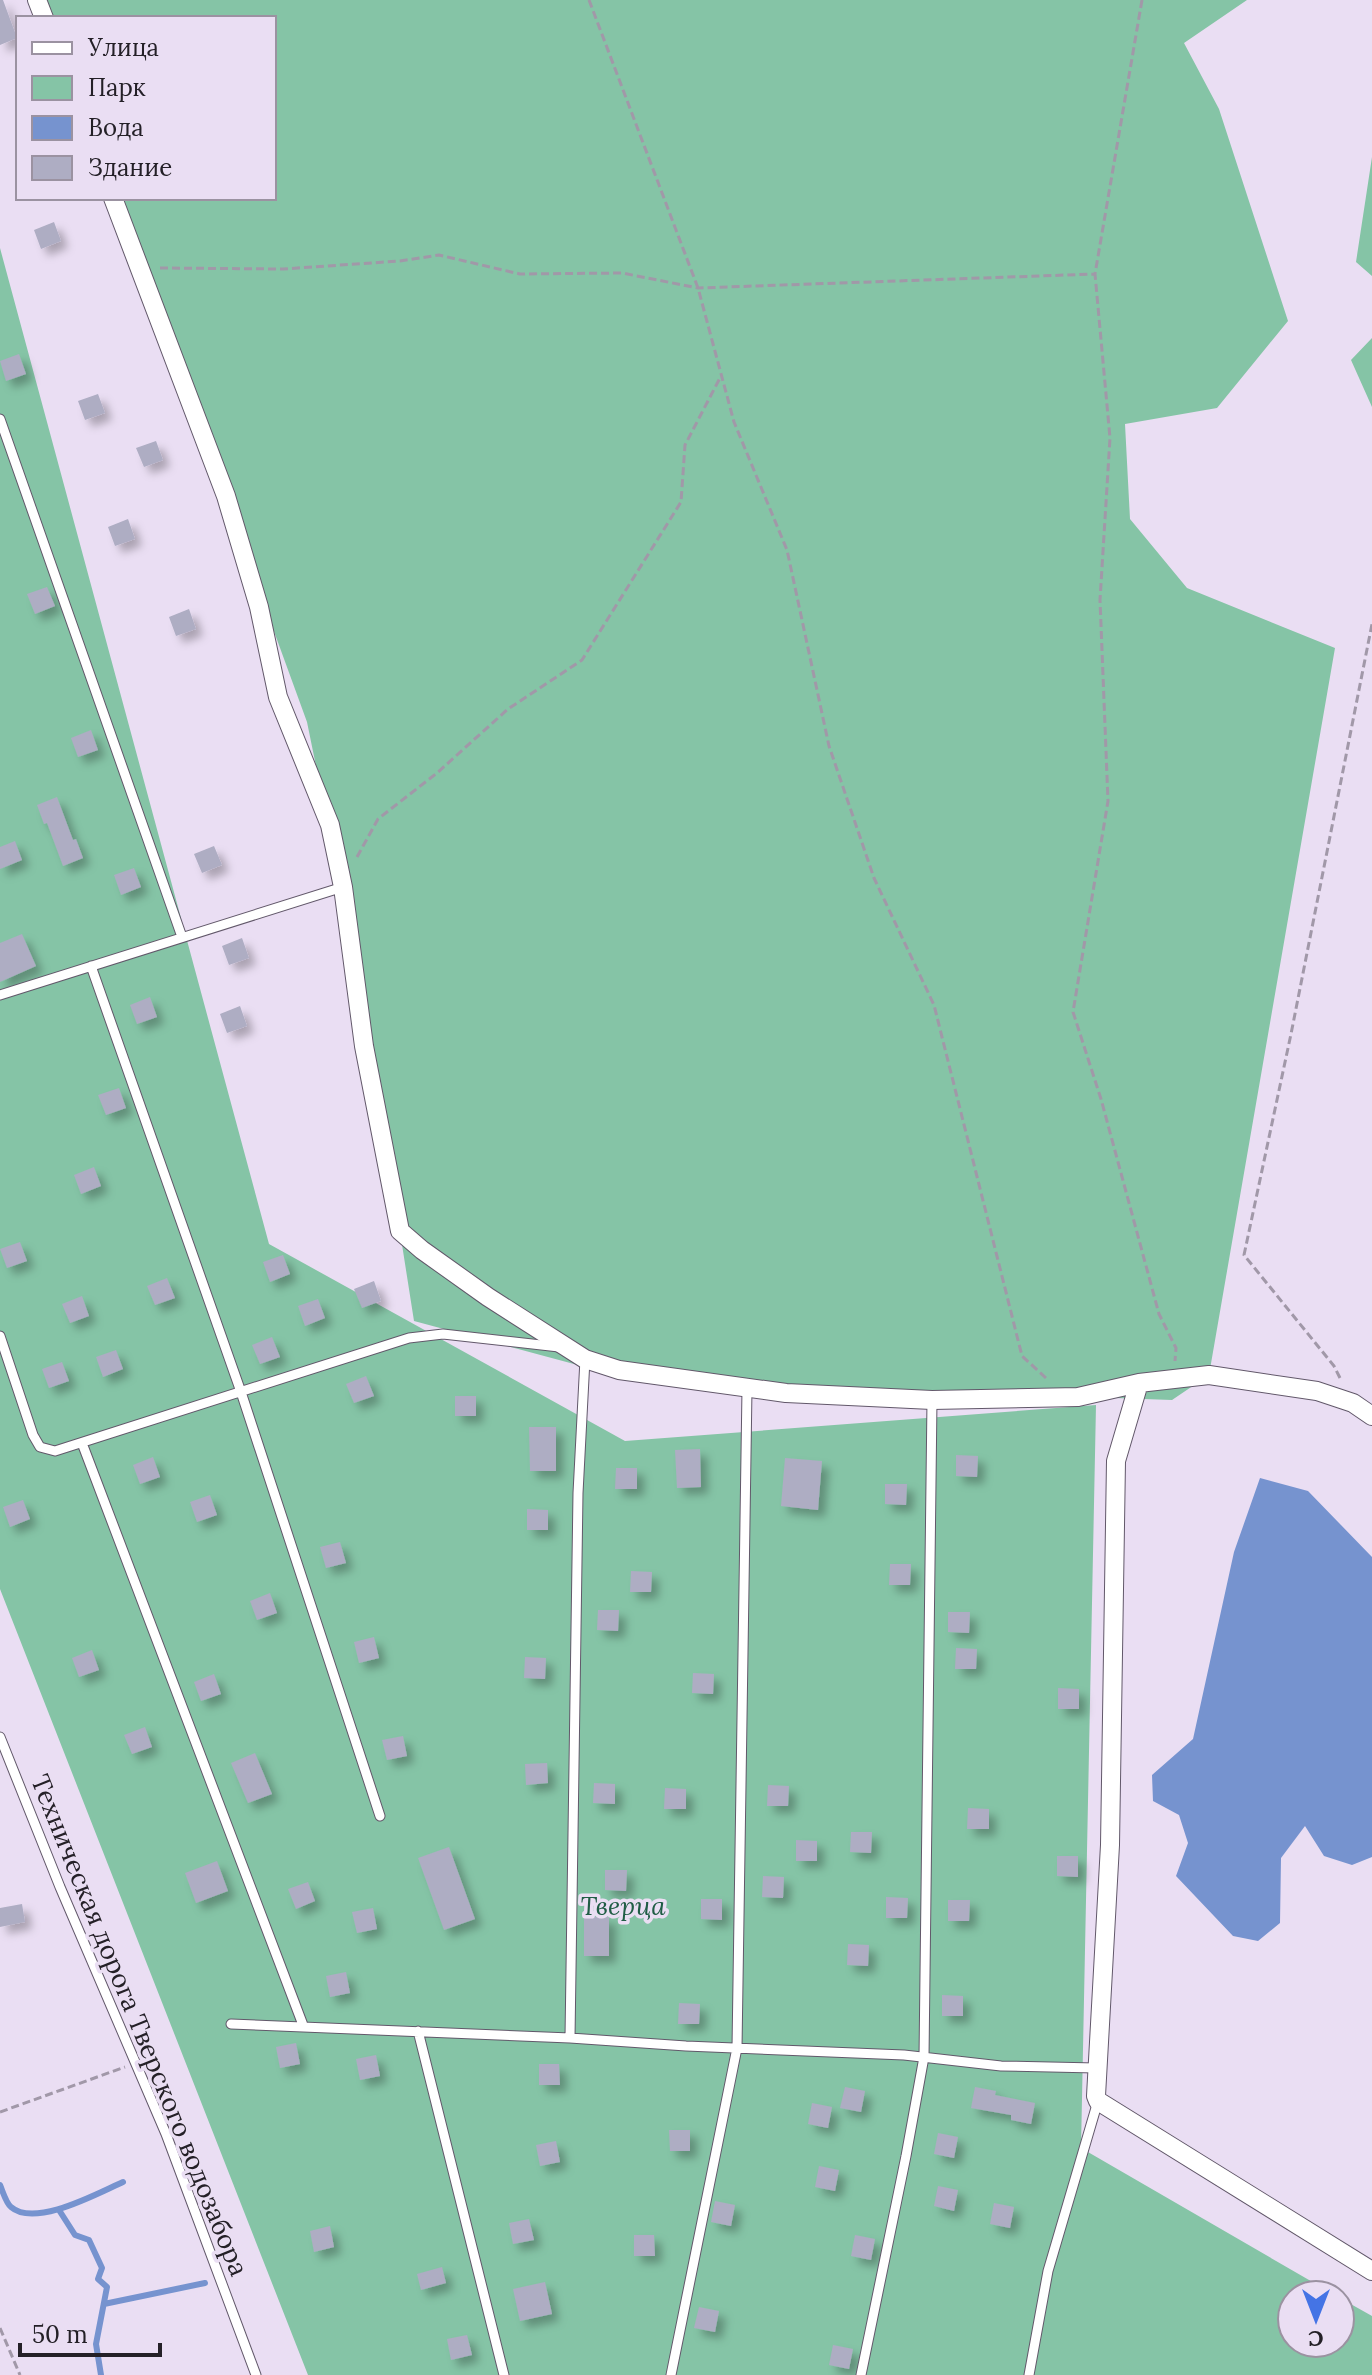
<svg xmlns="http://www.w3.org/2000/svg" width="1372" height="2375" font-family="Lora,serif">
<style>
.green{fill:#85c4a6}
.water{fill:#7693cf}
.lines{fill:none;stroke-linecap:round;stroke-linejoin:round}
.stream{stroke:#7693cf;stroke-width:6}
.building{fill:#aeadc3;filter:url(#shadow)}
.lane-casing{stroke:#62586a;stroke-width:11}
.street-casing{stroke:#62586a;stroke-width:20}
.path{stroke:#a198a8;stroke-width:3;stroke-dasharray:8 4;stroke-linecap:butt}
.lane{stroke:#fff;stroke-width:9}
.street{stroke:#fff;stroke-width:18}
.labels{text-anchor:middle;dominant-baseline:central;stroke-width:7;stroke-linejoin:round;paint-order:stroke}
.park-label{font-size:26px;font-style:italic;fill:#205d45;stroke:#eadef3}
.street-label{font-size:26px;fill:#242027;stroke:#eadef3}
</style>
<defs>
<filter id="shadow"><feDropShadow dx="7" dy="7" stdDeviation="4" flood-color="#0004"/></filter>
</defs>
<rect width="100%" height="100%" fill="#eadef3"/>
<!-- green -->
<path class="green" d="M 43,0 L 1247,0 L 1184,43 L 1219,109 L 1288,321 L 1217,408 L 1125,424 L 1130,519 L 1187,588 L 1335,648 L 1209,1375 L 1172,1400 L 637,1381 L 414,1321 L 363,996 L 307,722 L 116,198 L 274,198 L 274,18 L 50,18 Z
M 1372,157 L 1372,276 L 1356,262 Z
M 0,248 L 269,1244 L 625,1441 L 1096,1405 L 1081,2148 L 1335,2295 L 1292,2295 L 1292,2343 L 1340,2343 L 1340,2298 L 1372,2316 L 1372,2375 L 308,2375 L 0,1589 Z
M 1372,338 L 1372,407 L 1351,360 Z"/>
<!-- water -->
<path class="water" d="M 1260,1478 L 1308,1491 L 1372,1557 L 1372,1857 L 1352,1865 L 1324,1856 L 1305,1826 L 1281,1858 L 1280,1923 L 1258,1941 L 1233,1936 L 1176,1876 L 1188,1843 L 1179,1815 L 1153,1801 L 1152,1775 L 1193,1739 L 1234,1552 Z"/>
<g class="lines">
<!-- stream -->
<path class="stream" d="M 0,2185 C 3,2192 6,2203 11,2207 C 35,2228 98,2193 123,2182
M 59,2210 L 75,2235 L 89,2240 L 102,2268 L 98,2279 L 107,2287 L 96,2344 L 101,2375
M 104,2304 L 205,2283"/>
</g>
<!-- building -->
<path class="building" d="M 0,0 L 3,0 L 17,38 L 0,45 Z
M 54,222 L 61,241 L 41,249 L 34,230 Z
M 19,354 L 26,374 L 6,381 L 0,361 Z
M 98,394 L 105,413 L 85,420 L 78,401 Z
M 156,441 L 163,460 L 144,467 L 136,448 Z
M 128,519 L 135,539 L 115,546 L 108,527 Z
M 47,587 L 55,606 L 35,614 L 27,594 Z
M 189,609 L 196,629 L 176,636 L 169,617 Z
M 91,730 L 98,750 L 78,757 L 71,738 Z
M 57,797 L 73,840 L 76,839 L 83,858 L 63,866 L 47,823 L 44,824 L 37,805 Z
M 15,841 L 22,860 L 0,869 L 0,847 Z
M 214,846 L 222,865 L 202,873 L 194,854 Z
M 134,868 L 141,887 L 121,895 L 114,875 Z
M 22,934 L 36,966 L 0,982 L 0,943 Z
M 242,938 L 249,958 L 229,965 L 222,946 Z
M 150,997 L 157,1017 L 137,1024 L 130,1005 Z
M 240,1006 L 247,1026 L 227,1033 L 220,1014 Z
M 119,1088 L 126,1108 L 106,1115 L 98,1095 Z
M 94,1167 L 101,1186 L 81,1194 L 74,1175 Z
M 20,1242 L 27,1261 L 7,1268 L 0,1249 Z
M 283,1255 L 290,1274 L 270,1282 L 263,1262 Z
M 167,1278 L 175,1298 L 155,1305 L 147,1286 Z
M 374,1281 L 381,1301 L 362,1308 L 354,1289 Z
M 82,1296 L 89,1316 L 70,1323 L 62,1304 Z
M 318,1299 L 325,1318 L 305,1326 L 298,1306 Z
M 272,1337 L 280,1357 L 260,1364 L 252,1345 Z
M 116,1350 L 123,1369 L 103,1377 L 96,1357 Z
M 62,1362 L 69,1381 L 49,1388 L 42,1369 Z
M 366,1376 L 374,1396 L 354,1403 L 346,1384 Z
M 455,1396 L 476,1396 L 476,1416 L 455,1416 Z
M 529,1427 L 556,1427 L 556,1471 L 530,1471 Z
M 700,1449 L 701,1487 L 677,1488 L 675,1450 Z
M 956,1455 L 978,1456 L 977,1477 L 956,1476 Z
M 153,1457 L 160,1477 L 140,1484 L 133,1465 Z
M 785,1458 L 822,1461 L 818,1510 L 781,1506 Z
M 616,1468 L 637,1468 L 637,1489 L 615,1489 Z
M 885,1484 L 907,1484 L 906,1505 L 885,1504 Z
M 210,1495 L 217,1515 L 197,1522 L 190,1502 Z
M 23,1500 L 30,1519 L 10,1527 L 3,1507 Z
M 527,1509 L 548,1510 L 548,1530 L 527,1530 Z
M 340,1542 L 346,1563 L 326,1568 L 320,1547 Z
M 890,1564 L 911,1564 L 910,1585 L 889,1585 Z
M 631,1571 L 652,1572 L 651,1592 L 630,1592 Z
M 270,1593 L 277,1613 L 257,1620 L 250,1601 Z
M 598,1610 L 619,1610 L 618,1631 L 597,1630 Z
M 948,1612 L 970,1612 L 969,1633 L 948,1632 Z
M 374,1637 L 379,1658 L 359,1663 L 354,1642 Z
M 956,1648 L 977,1649 L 976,1669 L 955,1669 Z
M 92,1650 L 99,1670 L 79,1677 L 72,1658 Z
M 525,1657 L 546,1658 L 545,1679 L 524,1678 Z
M 693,1673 L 714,1674 L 713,1694 L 692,1693 Z
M 214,1674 L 221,1694 L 201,1701 L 194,1682 Z
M 1058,1688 L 1079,1689 L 1079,1709 L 1058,1709 Z
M 145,1727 L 152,1747 L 132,1754 L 124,1735 Z
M 403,1736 L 407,1756 L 387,1760 L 382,1740 Z
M 255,1753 L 272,1794 L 248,1803 L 231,1763 Z
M 547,1763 L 548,1783 L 526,1785 L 525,1764 Z
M 594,1783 L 615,1784 L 615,1804 L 593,1803 Z
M 768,1785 L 789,1786 L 788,1806 L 767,1806 Z
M 665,1788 L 686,1789 L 686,1809 L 664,1809 Z
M 968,1808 L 989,1809 L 989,1829 L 967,1829 Z
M 851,1832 L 872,1832 L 871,1853 L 850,1852 Z
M 796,1840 L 817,1841 L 817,1861 L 796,1861 Z
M 449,1847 L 475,1919 L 444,1930 L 418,1858 Z
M 1057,1856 L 1078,1856 L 1078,1877 L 1057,1876 Z
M 217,1861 L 228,1891 L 196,1903 L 185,1873 Z
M 605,1870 L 627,1870 L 626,1891 L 605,1890 Z
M 763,1876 L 784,1877 L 783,1898 L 762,1897 Z
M 308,1882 L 315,1901 L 296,1909 L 288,1889 Z
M 886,1897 L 908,1898 L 907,1918 L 886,1918 Z
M 701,1899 L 722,1899 L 722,1920 L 701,1919 Z
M 948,1900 L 970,1900 L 969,1921 L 948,1921 Z
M 22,1904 L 25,1922 L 0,1927 L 0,1908 Z
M 373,1908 L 377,1929 L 357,1933 L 352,1912 Z
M 584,1917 L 609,1917 L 609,1956 L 584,1956 Z
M 848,1944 L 869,1945 L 868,1966 L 847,1965 Z
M 346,1972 L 350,1993 L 330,1997 L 326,1976 Z
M 942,1995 L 963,1996 L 963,2016 L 942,2016 Z
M 679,2003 L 700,2004 L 699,2024 L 678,2024 Z
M 296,2043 L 300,2064 L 280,2068 L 276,2047 Z
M 376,2055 L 380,2076 L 360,2080 L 356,2059 Z
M 539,2064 L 559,2064 L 560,2085 L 539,2085 Z
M 845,2087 L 865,2091 L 861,2112 L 840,2108 Z
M 975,2087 L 996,2091 L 995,2095 L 1035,2103 L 1031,2124 L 1011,2120 L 1011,2115 L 971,2108 Z
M 812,2103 L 832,2107 L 828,2128 L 808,2124 Z
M 669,2130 L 690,2130 L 690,2151 L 670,2151 Z
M 938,2133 L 958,2137 L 954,2158 L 934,2154 Z
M 556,2141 L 560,2162 L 540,2166 L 536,2145 Z
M 819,2166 L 839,2170 L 835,2191 L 815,2187 Z
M 938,2186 L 958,2190 L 954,2211 L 934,2206 Z
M 715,2201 L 735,2205 L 731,2226 L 711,2222 Z
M 994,2203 L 1014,2207 L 1010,2228 L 990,2224 Z
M 529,2219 L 534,2240 L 513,2244 L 509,2223 Z
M 330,2226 L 334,2247 L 314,2252 L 310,2231 Z
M 634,2235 L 654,2235 L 655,2256 L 634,2256 Z
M 855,2235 L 875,2239 L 871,2260 L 851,2256 Z
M 442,2267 L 446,2283 L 421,2290 L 417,2274 Z
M 545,2282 L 552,2314 L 520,2321 L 513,2289 Z
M 699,2307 L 719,2311 L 715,2332 L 694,2328 Z
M 467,2335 L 472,2355 L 451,2360 L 447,2339 Z
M 833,2345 L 853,2349 L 849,2369 L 829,2365 Z"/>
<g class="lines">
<!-- lane casing -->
<g class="lane-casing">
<path id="lane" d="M 0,419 L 182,937
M 91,966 L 241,1392 L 380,1816
M 0,995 L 343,887
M 0,1336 L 33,1435 L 40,1447 L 55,1451 L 409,1338 L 443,1334 L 559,1347
M 82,1443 L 303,2025
M 0,1737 L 60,1887 L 166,2134 L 256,2375
M 231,2024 L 570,2038 L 686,2046 L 904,2055 L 1001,2066 L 1096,2068
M 418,2031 L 504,2375
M 570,2038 L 578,1493 L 585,1359
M 671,2375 L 737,2048 L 747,1389
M 861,2375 L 906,2156 L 924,2057 L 932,1400
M 1029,2375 L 1048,2271 L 1098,2101"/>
</g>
<!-- street casing -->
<g class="street-casing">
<path id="street" d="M 37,0 L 44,18
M 113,198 L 226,496 L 259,607 L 278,697 L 330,825 L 343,887 L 364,1046 L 400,1231 L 422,1250 L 488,1297 L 585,1359 L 619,1370 L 786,1393 L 932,1400 L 1078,1397 L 1139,1383 L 1209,1375 L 1317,1391 L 1353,1403 L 1372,1416
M 1139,1383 L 1116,1461 L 1110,1845 L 1096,2096 L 1098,2101 L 1372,2271"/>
</g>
<!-- path -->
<path class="path" d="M 589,0 L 698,288 L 734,422 L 787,550 L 829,746 L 874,878 L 934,1005 L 1022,1356 L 1046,1378
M 1142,0 L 1095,274 L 1110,438 L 1100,600 L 1108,801 L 1073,1012 L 1101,1099 L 1159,1314 L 1176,1348 L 1175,1361
M 160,268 L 283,269 L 400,261 L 439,255 L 520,274 L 622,273 L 698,288 L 1095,274
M 357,857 L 378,819 L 437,773 L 508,709 L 582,660 L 681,502 L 685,445 L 721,376
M 1340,1378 L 1334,1366 L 1244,1255 L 1291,1034 L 1372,624
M 0,2112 L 125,2067
M 0,2328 L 20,2375"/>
<!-- lane -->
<use href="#lane" class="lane"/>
<!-- street -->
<use href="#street" class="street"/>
</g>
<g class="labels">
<!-- park labels -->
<g class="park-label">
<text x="623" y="1905">Тверца</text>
</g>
<!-- street labels -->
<g class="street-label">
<text transform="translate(140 2025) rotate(68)">Техническая дорога Тверского водозабора</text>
</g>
</g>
<!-- legend -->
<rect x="16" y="16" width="260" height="184" fill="#eadef3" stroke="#9b92a1" stroke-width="2"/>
<rect x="32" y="42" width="40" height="12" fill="#ffffff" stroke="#9b92a1" stroke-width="2"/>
<text x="88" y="56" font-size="24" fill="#242027">Улица</text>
<rect x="32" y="76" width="40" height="24" fill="#85c4a6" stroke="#9b92a1" stroke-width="2"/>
<text x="88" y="96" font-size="24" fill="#242027">Парк</text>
<rect x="32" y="116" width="40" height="24" fill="#7693cf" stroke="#9b92a1" stroke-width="2"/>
<text x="88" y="136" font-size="24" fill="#242027">Вода</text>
<rect x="32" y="156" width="40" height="24" fill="#aeadc3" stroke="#9b92a1" stroke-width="2"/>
<text x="88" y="176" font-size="24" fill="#242027">Здание</text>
<!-- north arrow -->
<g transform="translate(1316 2319) rotate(180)"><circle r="38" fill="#eadef3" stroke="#9b92a1" stroke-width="2"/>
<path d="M0-6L14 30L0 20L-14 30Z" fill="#4474e5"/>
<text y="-12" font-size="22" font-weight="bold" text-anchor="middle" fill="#242027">С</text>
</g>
<!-- scale -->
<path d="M20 2343v12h140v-12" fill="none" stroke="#242027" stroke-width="4"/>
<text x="32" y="2343" font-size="24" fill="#242027" stroke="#eadef3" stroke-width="6" paint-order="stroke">50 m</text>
</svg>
